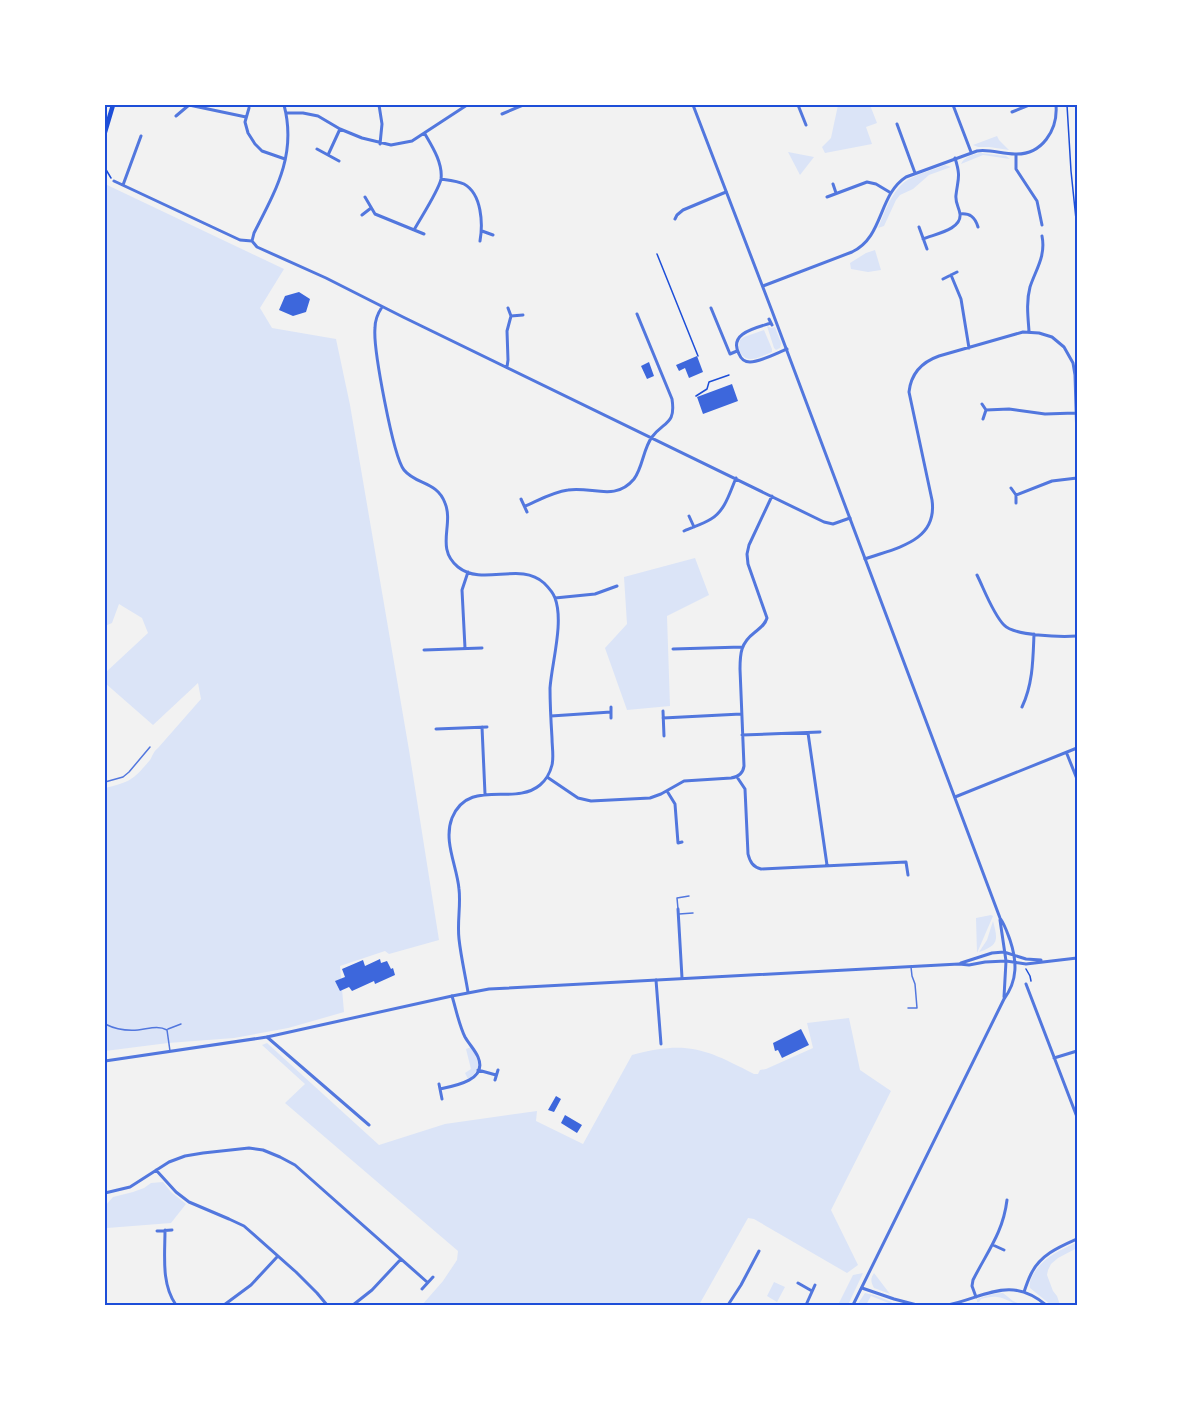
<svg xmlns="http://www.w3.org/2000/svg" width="1182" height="1410" font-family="Cabin,sans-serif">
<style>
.green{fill:#dbe4f7}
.building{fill:#3d67dc}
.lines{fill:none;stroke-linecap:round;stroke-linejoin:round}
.path{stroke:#1d4ed8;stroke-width:1.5}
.service{stroke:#5277de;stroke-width:1.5}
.minor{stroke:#5277de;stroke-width:3}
.tertiary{stroke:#5277de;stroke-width:3}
.primary{stroke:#1d4ed8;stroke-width:4.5}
.neatline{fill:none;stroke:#1d4ed8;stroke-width:2}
</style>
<rect width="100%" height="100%" fill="#f2f2f2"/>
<!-- green -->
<path class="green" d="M 838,105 L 870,105 L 877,123 L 866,127 L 872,144 L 825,153 L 822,147 L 831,138 Z
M 997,136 L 999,140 L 1009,150 L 989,147 L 978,147 L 973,145 Z
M 788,152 L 814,157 L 800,175 Z
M 980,153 L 1006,156 L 1010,159 L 983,155 L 961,164 C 965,156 972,155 980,153 Z
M 945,165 L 951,167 L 929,175 L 913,189 L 900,195 L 896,200 L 884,226 L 878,228 C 885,212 892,189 909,179 C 920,173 933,170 945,165 Z
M 105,184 L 284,269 L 260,308 L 272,328 L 336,339 L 350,405 L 409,750 L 439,940 L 389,954 L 385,951 L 340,966 L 344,1012 L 288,1028 L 234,1038 L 168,1043 L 105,1051 L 105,788 C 130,782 133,780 150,760 C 153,755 153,752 158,748 L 201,699 L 198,683 L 153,725 L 105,683 L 105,673 L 148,633 L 142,618 L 119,604 L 112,623 L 105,626 Z
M 875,250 L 881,270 L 868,272 L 851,269 L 850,263 L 866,253 Z
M 767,326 L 771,328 L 775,327 L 781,343 L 780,348 L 776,350 L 774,348 Z
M 764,330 L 772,349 L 772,352 C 764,355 749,364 742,355 C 738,350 739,345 740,340 L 744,337 Z
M 695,558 L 709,595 L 667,616 L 670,706 L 627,710 L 605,648 L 627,624 L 624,577 Z
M 991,915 L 993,916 L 977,953 L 976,918 Z
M 993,921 C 998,940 999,945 979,952 L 987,940 Z
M 849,1018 L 860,1070 L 891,1091 L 831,1210 L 858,1265 L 847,1273 L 754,1219 L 748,1218 L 699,1305 L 422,1305 L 443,1281 L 457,1260 L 458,1251 L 285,1103 L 305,1084 L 262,1045 L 267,1043 L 379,1145 L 445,1124 L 537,1111 L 536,1121 L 583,1144 L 632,1055 C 687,1040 706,1049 754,1074 L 758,1074 L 760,1070 L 766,1069 L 813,1048 L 807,1023 Z
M 471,1047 C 480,1061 483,1068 468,1079 L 465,1073 L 471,1069 L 466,1049 Z
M 163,1182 L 171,1192 L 186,1204 L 171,1223 L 107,1228 L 106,1205 L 113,1197 L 133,1192 L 144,1188 L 151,1183 Z
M 1077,1242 L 1077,1248 L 1058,1258 L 1051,1264 L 1048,1270 L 1047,1275 L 1053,1291 L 1057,1296 L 1060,1305 L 1051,1305 L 1030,1288 C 1029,1281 1032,1276 1036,1270 C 1047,1255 1061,1250 1077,1242 Z
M 863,1273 L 848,1305 L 838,1305 L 853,1275 Z
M 874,1273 L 890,1294 L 874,1288 C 871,1282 870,1279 874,1273 Z
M 774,1282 L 785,1287 L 777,1302 L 767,1296 Z
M 865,1293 L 874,1295 L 892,1302 L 891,1304 L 871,1296 L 866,1305 L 857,1305 Z
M 1003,1293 L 1013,1301 L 1022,1305 L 1016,1305 C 1013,1302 1001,1297 997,1297 C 993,1296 985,1298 981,1299 L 979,1302 L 977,1302 L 977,1299 C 986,1296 994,1293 1003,1293 Z"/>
<!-- building -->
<path class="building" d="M 299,292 L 310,299 L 306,312 L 293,316 L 279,310 L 285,296 Z
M 697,356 L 703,372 L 689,378 L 685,368 L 679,371 L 676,365 Z
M 649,362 L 654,376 L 647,379 L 641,366 Z
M 732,384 L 738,401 L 703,414 L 697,397 Z
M 380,959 L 381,963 L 387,961 L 391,969 L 393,968 L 395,975 L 375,984 L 374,981 L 352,991 L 349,987 L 340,991 L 335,981 L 345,977 L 342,969 L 363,960 L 365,966 Z
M 801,1029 L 809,1045 L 782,1058 L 778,1050 L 775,1051 L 773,1043 Z
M 556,1096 L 561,1099 L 554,1112 L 548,1110 Z
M 565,1115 L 582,1125 L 577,1133 L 561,1123 Z"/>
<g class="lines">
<!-- path -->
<path class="path" d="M 1067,105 L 1071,171 L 1077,229
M 105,168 L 111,178
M 657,254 L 698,356
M 696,396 L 707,389 L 709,382 L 729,375
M 1026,969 L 1030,976 L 1031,981"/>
<!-- service -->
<path class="service" d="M 105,782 L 123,777 L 129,772 L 150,747
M 678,909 L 677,898 L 689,896
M 679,914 L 693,913
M 908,1008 L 917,1008 L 915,984 L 912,976 L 911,967
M 105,1024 C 115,1029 127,1031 138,1030 C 148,1029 158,1025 167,1030 L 170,1051
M 168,1029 L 181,1024"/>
<!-- minor -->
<path class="minor" d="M 189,105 L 246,117
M 379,105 L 382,124 L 380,144
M 798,105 L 806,125
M 953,105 L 971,152
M 249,108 L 245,122 L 248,133 L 255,144 L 262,151 L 285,159
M 1012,112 L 1029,105
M 286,113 L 303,113 L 318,116 L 340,129 L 362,138 L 391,145 L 412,141 L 467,105
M 502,114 L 523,105
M 176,116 L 189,105
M 897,124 L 915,173
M 317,149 L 339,161
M 1016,154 L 1016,169 L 1037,201 L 1042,225
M 328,155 L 340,129
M 441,179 C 448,180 458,181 464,184 C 482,194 483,224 480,241
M 114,181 L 240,240 L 252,241 L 257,247 L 326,278 L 403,317 L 824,522 L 833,524 L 850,518
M 833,184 L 836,193
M 123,185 L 141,136
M 365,197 L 375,214 L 424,234
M 827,197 L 867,182 L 876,184 L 891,193
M 960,214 C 970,213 975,217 978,227
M 362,215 L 371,208
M 675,219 L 677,215 L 683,210 L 726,192
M 919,227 L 927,249
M 414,230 C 420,219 439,190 441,179 C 443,163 432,146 425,134
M 482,231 L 493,235
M 923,239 C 934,234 962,230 960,214 C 959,207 955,203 956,195 C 958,178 961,177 955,158
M 252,241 L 254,233 C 276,190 297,154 284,105
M 951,275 L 961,299 L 969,348
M 943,279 L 957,272
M 763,286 L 852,252 C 884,237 878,195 906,177 L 977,151 C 990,149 1002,154 1015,154 C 1042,155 1058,130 1056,105
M 382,307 C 378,313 375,321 375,328 C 373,348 393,456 404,470 C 416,485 437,481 445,503 C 454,525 435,548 458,567 C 483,587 520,561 544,583 C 549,588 553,592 555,598 C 564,622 552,662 550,688 C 550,705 551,722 552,738 C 552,747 554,757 552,765 C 550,773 546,780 540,785 C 514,807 469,777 452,818 C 443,841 457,866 459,889 C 461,905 457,922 459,939 C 461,957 465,974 468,992
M 508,308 L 511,316 L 523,315
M 711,308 L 730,354 L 737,351
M 769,319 L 772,325
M 771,323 C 756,328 728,333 739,354 C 741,359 745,362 750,362 C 760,362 777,353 787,349
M 1029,331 C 1028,317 1026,302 1030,287 C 1036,269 1046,256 1042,236
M 507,367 L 508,360 L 507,331 L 511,316
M 982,404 L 986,410 L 983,419
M 986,410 L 1009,409 L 1045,414 L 1075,413
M 1011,488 L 1016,495 L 1016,503
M 1016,495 L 1052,481 L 1077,478
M 521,499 L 527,512
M 525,506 C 539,500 553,492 568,490 C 592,486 615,502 634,479 C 643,467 643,449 652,437 C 664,421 676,425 672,399 L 637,314
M 689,516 L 694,527
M 684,531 C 693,527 703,524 711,519 C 725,511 730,492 736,478
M 865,559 C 895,548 938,542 932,500 L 909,392 C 911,373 922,362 939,356 L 1023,332 L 1039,333 L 1052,337 L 1064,347 L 1073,363 L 1075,375 L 1077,439
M 977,575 C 984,589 993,614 1004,625 C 1014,636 1061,637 1077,636
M 555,598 L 595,594 L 617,586
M 465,648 L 462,590 L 468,572
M 673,649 L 742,647
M 424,650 L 482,648
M 611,707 L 611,718
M 1022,707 C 1033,684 1033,659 1034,634
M 663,711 L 664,736
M 551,716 L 611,712
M 663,718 L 741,714
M 482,727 L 485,794
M 436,729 L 487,727
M 808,733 L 827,865
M 742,735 L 820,732
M 1067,754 L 1077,779
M 547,777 L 578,798 L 591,801 L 650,798 L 661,794 L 684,781 L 731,778 C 738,777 743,774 744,766 L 740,669 C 740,653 741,643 754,633 C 760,628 765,625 767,618 L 748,564 L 747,554 L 749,545 L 772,496
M 737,777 L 745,789 L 748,854 C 750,862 753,867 761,869 L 906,862 L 908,875
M 667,791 L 675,804 L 678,843 L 682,842
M 955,797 L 1077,748
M 678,909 L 682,978
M 656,980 L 661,1044
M 1026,984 L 1077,1117
M 267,1037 L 369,1125
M 1054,1058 L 1077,1051
M 478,1070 L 496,1075
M 495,1080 L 498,1070
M 439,1084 L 442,1099
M 440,1089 C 455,1086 488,1080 478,1057 C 475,1050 469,1044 465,1037 C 459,1025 456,1009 452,996
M 156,1170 L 176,1192 L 189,1202 L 229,1219 L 244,1226 L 296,1272 L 317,1293 L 327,1305
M 105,1193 L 130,1187 L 169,1162 L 185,1156 L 203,1153 L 249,1148 L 263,1150 L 280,1157 L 295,1165 L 427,1282
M 165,1230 C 165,1255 161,1284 176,1305
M 157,1231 L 172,1230
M 993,1245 L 1004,1250
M 798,1283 L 812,1291
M 862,1288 L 894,1299 L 917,1305
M 422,1289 L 433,1277
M 1024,1292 C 1026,1286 1028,1280 1031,1274 C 1040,1255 1059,1247 1077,1239
M 976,1297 L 972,1286 L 973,1280 C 987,1252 1003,1233 1007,1200
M 224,1305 L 251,1285 L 277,1257
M 353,1305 L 372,1290 L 401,1259
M 728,1305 L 741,1285 L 759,1251
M 806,1305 L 815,1285
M 948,1305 C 986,1297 1010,1275 1046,1305"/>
<!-- tertiary -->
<path class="tertiary" d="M 693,105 L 772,311 L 1000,918 C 1005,925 1007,932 1010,940 C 1017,961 1018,980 1004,999 L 853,1305
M 1000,920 L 1006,961 L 1004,997
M 961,963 L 992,953 L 1004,952 L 1026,959 L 1041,960
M 105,1061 L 267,1037 L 452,996 L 489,989 L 959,964 L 969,965 L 985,962 L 1006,961 L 1026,964 L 1077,958"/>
<!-- primary -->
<path class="primary" d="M 105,132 L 113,105"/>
</g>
<!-- border -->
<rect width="1182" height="1410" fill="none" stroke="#ffffff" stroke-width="213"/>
<rect x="106" y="106" width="970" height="1198" class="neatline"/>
</svg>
